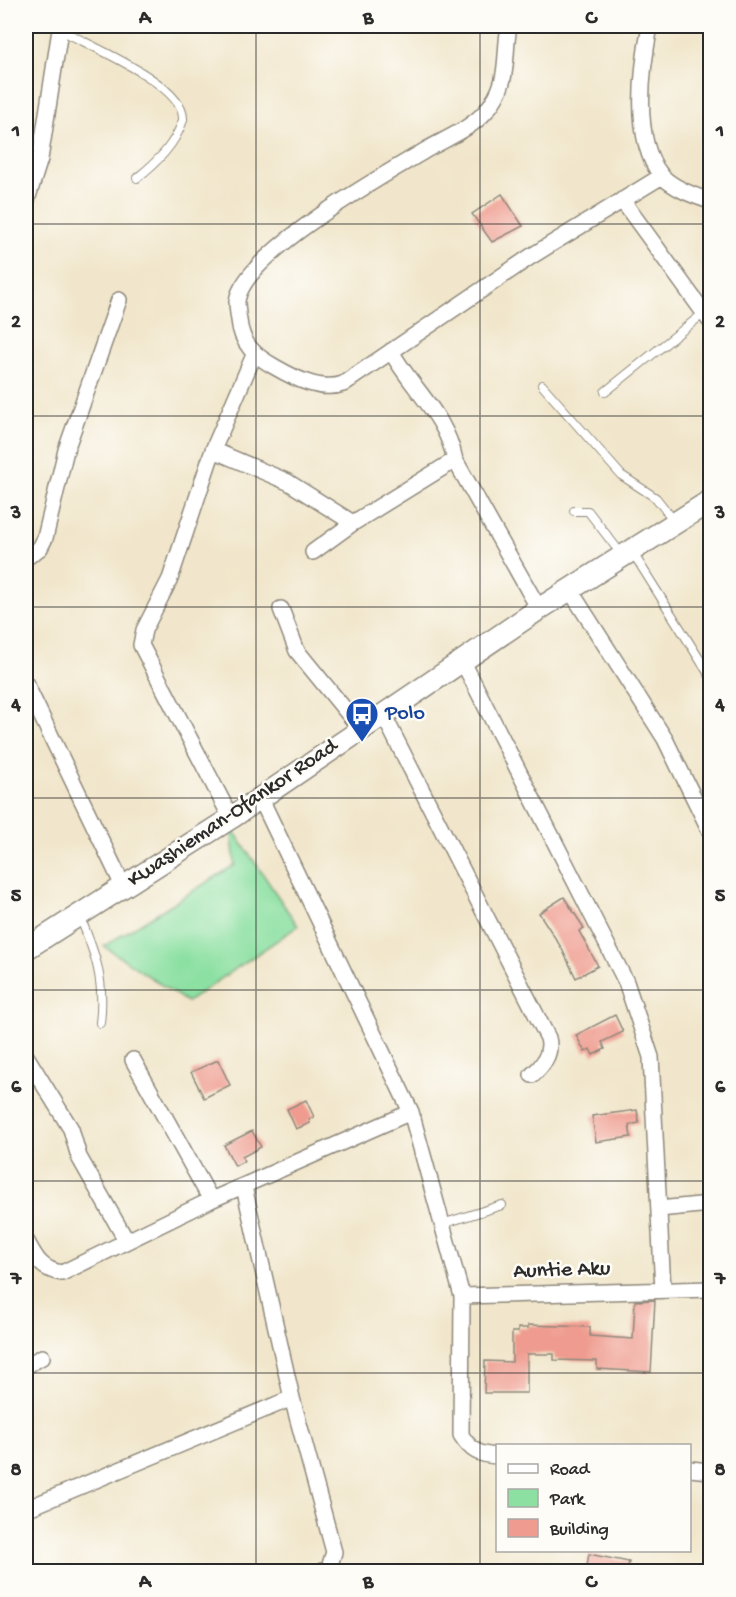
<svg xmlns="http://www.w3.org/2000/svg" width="736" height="1597" font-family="'Gochi Hand',sans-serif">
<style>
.green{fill:#8ce0a2;stroke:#5c8666;stroke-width:1.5}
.building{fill:#ef9b8f}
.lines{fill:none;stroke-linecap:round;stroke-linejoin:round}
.lane-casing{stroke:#8e887b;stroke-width:10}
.street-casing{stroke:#8e887b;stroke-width:18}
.secondary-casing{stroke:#8e887b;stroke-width:24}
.lane{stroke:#fff;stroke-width:8}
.street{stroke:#fff;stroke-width:15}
.secondary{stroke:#fff;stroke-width:21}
.grid{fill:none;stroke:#2b2b2b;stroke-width:1.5;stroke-opacity:0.55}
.labels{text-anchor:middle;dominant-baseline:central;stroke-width:5;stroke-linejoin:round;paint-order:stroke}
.transit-label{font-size:22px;fill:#164399;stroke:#fdfcf7;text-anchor:start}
.street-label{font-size:22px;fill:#2b2b2b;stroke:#fdfcf7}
.neatline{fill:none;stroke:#2b2b2b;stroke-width:2}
.grid-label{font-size:20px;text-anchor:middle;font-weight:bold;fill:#2b2b2b}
</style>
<rect width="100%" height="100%" fill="#fdfcf7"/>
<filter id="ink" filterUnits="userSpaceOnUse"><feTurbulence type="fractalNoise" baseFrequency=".0167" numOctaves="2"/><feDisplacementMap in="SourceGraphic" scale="12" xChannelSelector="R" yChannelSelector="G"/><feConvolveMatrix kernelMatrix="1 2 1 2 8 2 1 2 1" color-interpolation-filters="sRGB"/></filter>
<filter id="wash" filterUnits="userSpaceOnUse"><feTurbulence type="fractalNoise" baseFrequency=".008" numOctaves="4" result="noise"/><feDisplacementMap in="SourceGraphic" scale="24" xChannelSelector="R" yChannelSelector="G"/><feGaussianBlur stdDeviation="1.35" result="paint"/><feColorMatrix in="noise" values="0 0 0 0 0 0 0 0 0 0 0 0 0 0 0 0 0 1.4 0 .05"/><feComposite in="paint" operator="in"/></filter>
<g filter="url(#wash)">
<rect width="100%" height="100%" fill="#f1e6cb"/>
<!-- green -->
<path class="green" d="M 231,827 L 298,926 L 187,1002 L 104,946 L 235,865 Z"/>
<g id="blocks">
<!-- building -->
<path class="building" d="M 502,194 L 523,226 L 492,242 L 472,214 Z
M 564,897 L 584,928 L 579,931 L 598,966 L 576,978 L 561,947 L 539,913 Z
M 615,1015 L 623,1032 L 602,1042 L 605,1049 L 593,1055 L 590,1049 L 585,1052 L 576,1035 Z
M 218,1060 L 230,1085 L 204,1098 L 191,1072 Z
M 306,1100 L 314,1117 L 309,1119 L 310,1123 L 296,1129 L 287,1109 Z
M 637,1110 L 639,1123 L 629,1125 L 631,1137 L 596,1142 L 592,1116 Z
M 252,1131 L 261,1147 L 242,1157 L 244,1161 L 235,1166 L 224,1145 Z
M 655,1300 L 651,1372 L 597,1369 L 597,1361 L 554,1360 L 554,1354 L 527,1354 L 527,1393 L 484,1393 L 485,1361 L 512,1362 L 512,1332 L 518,1332 L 518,1328 L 528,1328 L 528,1325 L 590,1327 L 590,1336 L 633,1339 L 635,1301 Z
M 589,1554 L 629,1562 L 627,1572 L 586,1572 Z"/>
</g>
</g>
<g filter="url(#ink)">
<use href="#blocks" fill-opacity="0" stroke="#8e887b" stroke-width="1.5"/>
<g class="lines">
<!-- lane casing -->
<g class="lane-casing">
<path id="lane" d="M 54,26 C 81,43 186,83 183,120 C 175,145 157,162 137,178
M 542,385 L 621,475 L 656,498 L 675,522
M 605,392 L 704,313
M 574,511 L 588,511 L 622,555
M 633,553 L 710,676
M 80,917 C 96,955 105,981 100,1023
M 442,1224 L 502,1205"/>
</g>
<!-- street casing -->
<g class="street-casing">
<path id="street" d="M 509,26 C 503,59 511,82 486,111 C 472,128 445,139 426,150 C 384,175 244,253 237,301 C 237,307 238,314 239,320 C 241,344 255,356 275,367 C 294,378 321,392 343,384 L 530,257 L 662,176
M 650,26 C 642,67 632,139 661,175 C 672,188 695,196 710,201
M 622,200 L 710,321
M 26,203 L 40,159 L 60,30
M 391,351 C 413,391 445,413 455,460 L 539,609
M 213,450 L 288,482 L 353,523
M 313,552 L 353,523 L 455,460
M 26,558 L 40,548 L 45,538 L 66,450 L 119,300
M 570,590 L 665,739 L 710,831
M 281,609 L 297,651 L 360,728
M 463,662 L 626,982 L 651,1057 L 663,1290
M 26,684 L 124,888
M 383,714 L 548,1038 C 552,1053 544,1065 532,1075
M 260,797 L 411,1112 L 462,1296 L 461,1435 C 471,1451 479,1455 498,1456
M 231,818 L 141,645 L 144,630 L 170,579 L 213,450 L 254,355
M 26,1056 L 71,1129 L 79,1157 L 126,1240
M 133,1060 L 211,1200
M 244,1187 L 292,1398 L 334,1552 L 329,1568 L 321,1572
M 659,1209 L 710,1204
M 26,1240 C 35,1257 41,1270 62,1273 L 211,1200 L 411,1112
M 462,1296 L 710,1289
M 26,1366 L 42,1357
M 690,1469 L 710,1471
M 26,1509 L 292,1398"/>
</g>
<!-- secondary casing -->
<g class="secondary-casing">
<path id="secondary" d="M 26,949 L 231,818 L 539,609 L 710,501"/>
</g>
<!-- lane -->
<use href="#lane" class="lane"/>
<!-- street -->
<use href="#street" class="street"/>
<!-- secondary -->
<use href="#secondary" class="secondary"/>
</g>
</g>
<!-- grid -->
<path class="grid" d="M 256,26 L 256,1572M 480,26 L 480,1572M 26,224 L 710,224M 26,416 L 710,416M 26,607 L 710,607M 26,798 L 710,798M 26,990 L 710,990M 26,1181 L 710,1181M 26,1373 L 710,1373"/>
<!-- icons -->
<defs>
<g id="bus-pin" transform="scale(1.725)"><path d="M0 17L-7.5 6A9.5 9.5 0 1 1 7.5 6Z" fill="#1a4fb4" stroke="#fdfcf7"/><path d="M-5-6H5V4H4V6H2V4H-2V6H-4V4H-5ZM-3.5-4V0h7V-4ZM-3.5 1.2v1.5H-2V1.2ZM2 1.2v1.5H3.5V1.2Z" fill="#fff"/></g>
</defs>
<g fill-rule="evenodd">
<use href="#bus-pin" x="362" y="714"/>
</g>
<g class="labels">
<!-- transit labels -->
<g class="transit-label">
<text x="385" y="714">Polo</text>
</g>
<!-- street labels -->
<g class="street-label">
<text transform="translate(233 814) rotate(-34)">Kwashieman-Ofankor Road</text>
<text transform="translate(562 1271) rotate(-2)">Auntie Aku</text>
</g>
</g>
<!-- margin -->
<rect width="736" height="1597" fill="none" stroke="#fdfcf7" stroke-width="66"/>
<!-- legend -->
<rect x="496" y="1444" width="195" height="108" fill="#fdfcf7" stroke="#a9a8a5" stroke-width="1.5"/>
<rect x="508" y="1464" width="30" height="9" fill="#ffffff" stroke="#a9a8a5" stroke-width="1.5"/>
<text x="550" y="1474" font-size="18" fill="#2b2b2b">Road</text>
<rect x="508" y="1489" width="30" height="18" fill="#8ce0a2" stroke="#a9a8a5" stroke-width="1.5"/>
<text x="550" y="1504" font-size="18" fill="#2b2b2b">Park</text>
<rect x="508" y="1519" width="30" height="18" fill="#ef9b8f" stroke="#a9a8a5" stroke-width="1.5"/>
<text x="550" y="1534" font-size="18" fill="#2b2b2b">Building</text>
<rect x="33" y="33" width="670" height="1531" class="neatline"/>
<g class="grid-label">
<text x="145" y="23">A</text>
<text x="368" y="23">B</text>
<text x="591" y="23">C</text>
<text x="16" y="136">1</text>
<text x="720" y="136">1</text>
<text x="16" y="327">2</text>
<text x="720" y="327">2</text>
<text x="16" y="518">3</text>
<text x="720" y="518">3</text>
<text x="16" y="710">4</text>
<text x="720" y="710">4</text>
<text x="16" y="901">5</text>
<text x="720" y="901">5</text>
<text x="16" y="1092">6</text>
<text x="720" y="1092">6</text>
<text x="16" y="1284">7</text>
<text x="720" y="1284">7</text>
<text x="16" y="1475">8</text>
<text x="720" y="1475">8</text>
<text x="145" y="1587">A</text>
<text x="368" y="1587">B</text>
<text x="591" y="1587">C</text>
</g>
</svg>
